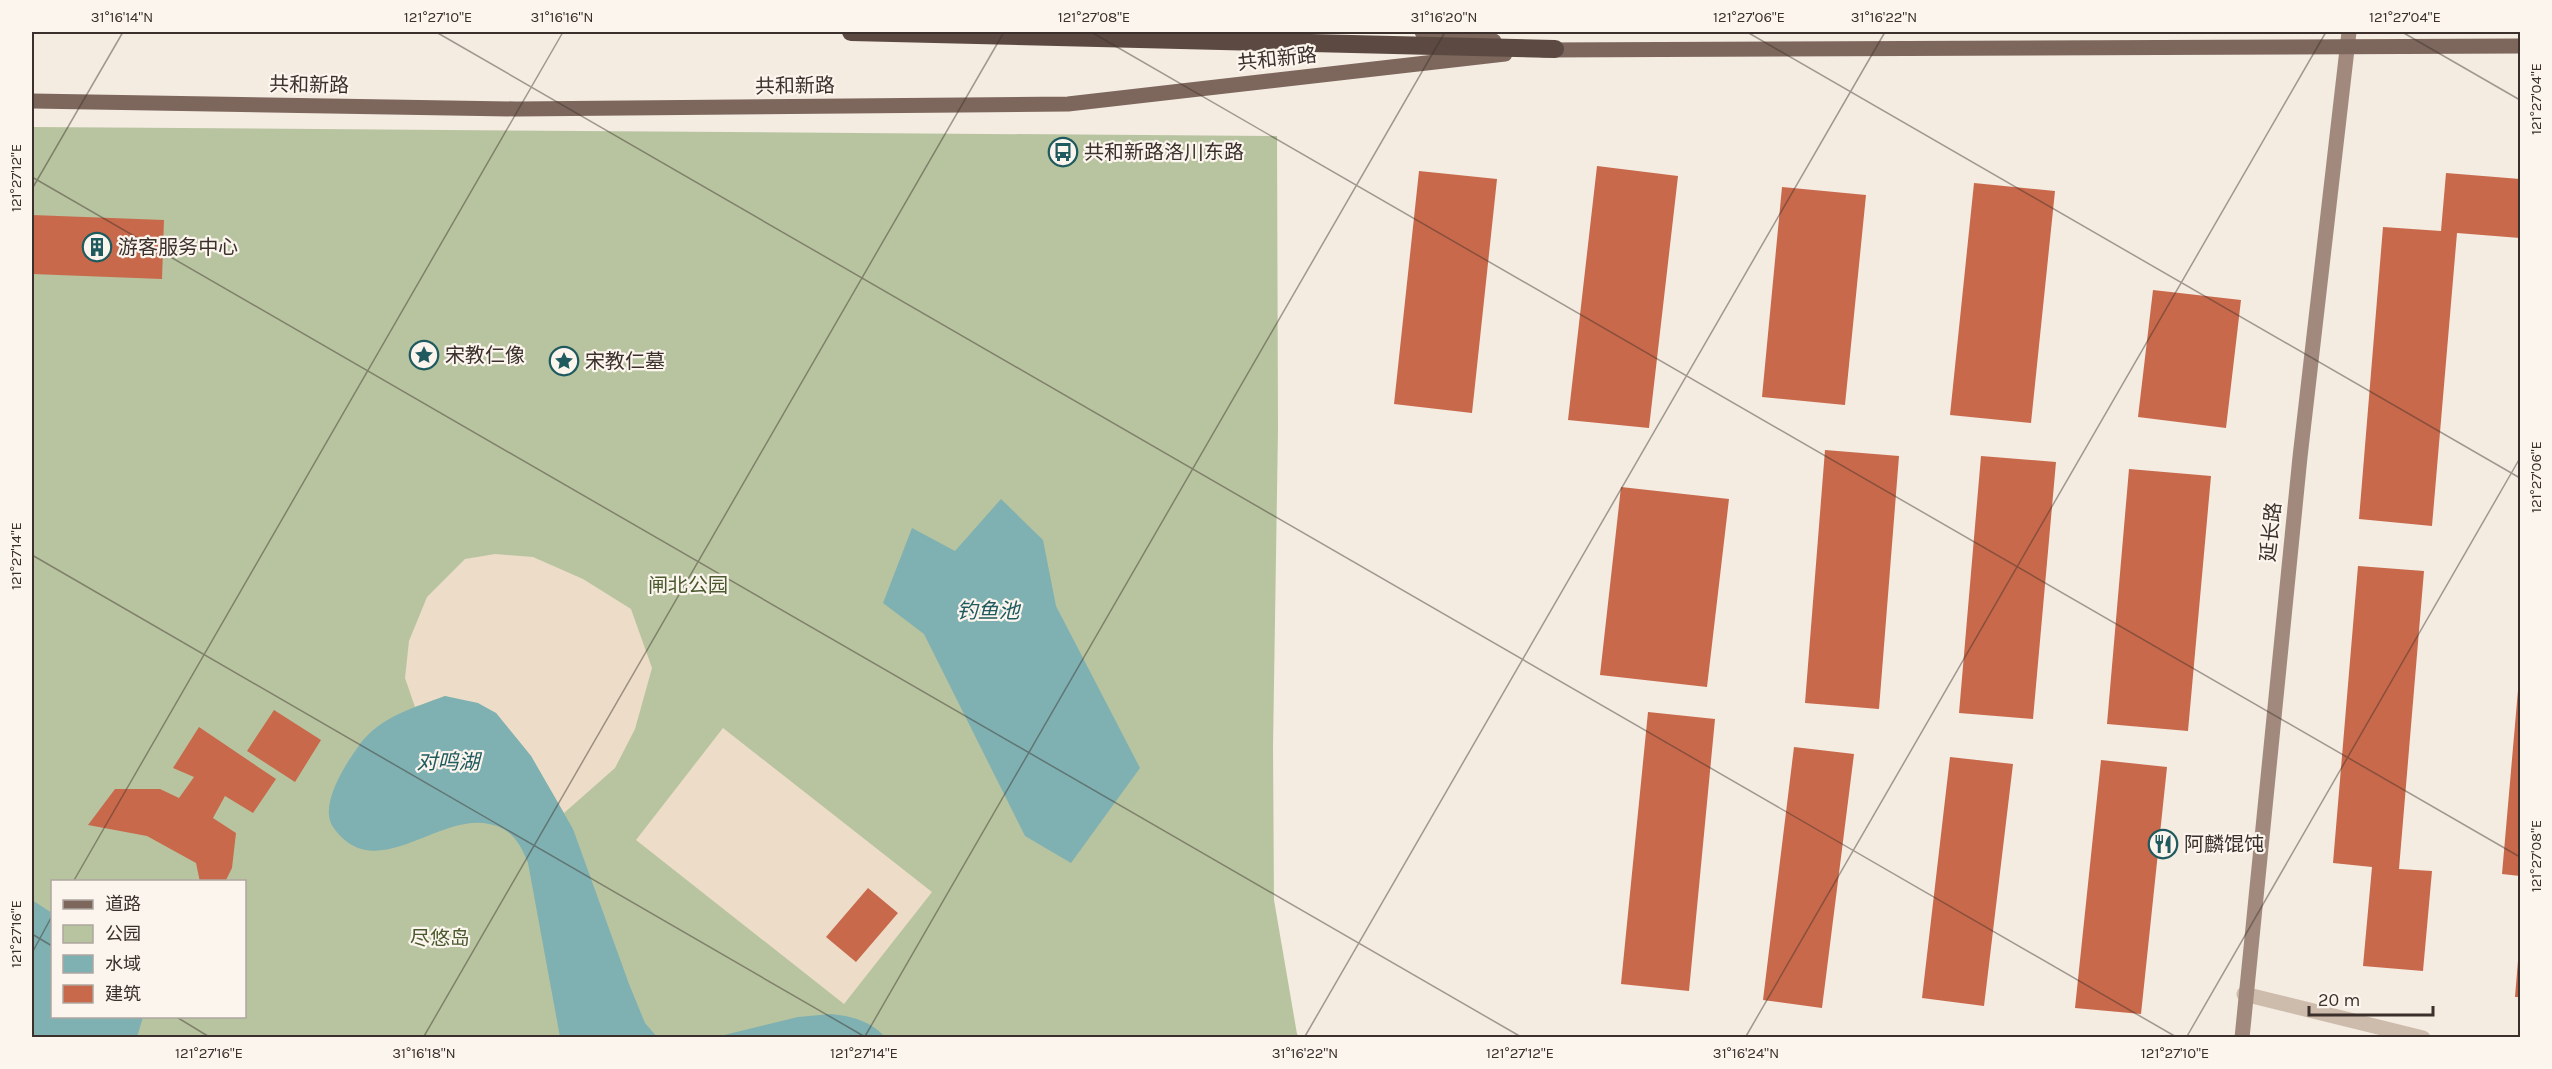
<svg xmlns="http://www.w3.org/2000/svg" width="2552" height="1069" font-family="Karla,'Noto Sans SC',sans-serif">
<style>
.green{fill:#b8c4a0;fill-rule:evenodd}
.plaza{fill:#ecdcc8}
.water{fill:#7fb0b2}
.building{fill:#c8694b}
.lines{fill:none;stroke-linecap:round;stroke-linejoin:round}
.street{stroke:#cdbbac;stroke-width:15}
.secondary{stroke:#a18a7d;stroke-width:15}
.primary{stroke:#7d675c;stroke-width:15}
.highway{stroke:#5c4a42;stroke-width:18}
.ticks{fill:none;stroke:#3b302b;stroke-width:1.5;stroke-opacity:0.45}
.labels{text-anchor:middle;dominant-baseline:central;stroke-width:4.5;stroke-linejoin:round;paint-order:stroke}
.street-label{font-size:20px;fill:#3b302b;stroke:#fbf5ee}
.poi-label{font-size:20px;fill:#3b302b;stroke:#fbf5ee;text-anchor:start}
.park-label{font-size:20px;fill:#4a5a2e;stroke:#fbf5ee}
.water-label{font-size:21px;font-style:italic;fill:#1f5a5e;stroke:#fbf5ee}
.neatline{fill:none;stroke:#3b302b;stroke-width:2}
.ticks-label{font-size:15px;text-anchor:middle;fill:#3b302b}
</style>
<rect width="100%" height="100%" fill="#f4ebe1"/>
<!-- green -->
<path class="green" d="M 32,127 L 1277,136 L 1278,429 L 1273,747 L 1274,900 L 1297,1034 L 1300,1037 L 32,1038 ZM 52,882 L 244,882 L 244,1016 L 52,1016 Z"/>
<!-- plaza -->
<path class="plaza" d="M 495,554 L 533,557 L 583,579 L 631,609 L 652,668 L 635,729 L 615,768 L 564,813 L 531,756 L 496,713 L 445,696 L 415,707 L 405,678 L 409,641 L 427,597 L 465,559 Z
M 723,728 L 932,892 L 844,1004 L 636,840 Z"/>
<!-- water -->
<path class="water" d="M 1001,499 L 1043,540 L 1056,606 L 1140,768 L 1071,863 L 1025,836 L 924,634 L 883,603 L 912,528 L 955,551 Z
M 445,696 L 478,703 L 496,713 L 531,756 L 573,829 L 629,984 L 645,1023 L 657,1037 L 560,1037 L 528,863 C 520,843 511,828 489,824 C 437,813 375,887 333,827 C 318,805 347,762 360,744 C 381,716 414,708 445,696 Z
M 32,900 L 52,913 L 52,1016 L 143,1017 L 137,1037 L 32,1037 Z
M 831,1014 C 851,1016 871,1021 885,1037 L 716,1037 L 798,1017 Z"/>
<!-- building -->
<path class="building" d="M 1597,166 L 1678,176 L 1649,428 L 1568,420 Z
M 1419,171 L 1497,179 L 1472,413 L 1394,404 Z
M 2446,173 L 2520,179 L 2520,238 L 2457,233 L 2432,526 L 2359,519 L 2383,227 L 2441,231 Z
M 1974,183 L 2055,191 L 2031,423 L 1950,415 Z
M 1782,187 L 1866,195 L 1845,405 L 1762,397 Z
M 32,215 L 164,220 L 162,279 L 32,274 Z
M 2153,290 L 2241,300 L 2226,428 L 2138,417 Z
M 1825,450 L 1899,456 L 1879,709 L 1805,703 Z
M 1981,456 L 2056,462 L 2033,719 L 1959,713 Z
M 2129,469 L 2211,476 L 2188,731 L 2107,724 Z
M 1621,487 L 1729,499 L 1707,687 L 1600,675 Z
M 2358,566 L 2424,571 L 2399,869 L 2432,871 L 2423,971 L 2363,966 L 2372,867 L 2333,863 Z
M 2519,679 L 2520,679 L 2520,876 L 2502,874 Z
M 274,710 L 321,740 L 295,782 L 247,751 Z
M 1648,712 L 1715,719 L 1689,991 L 1621,984 Z
M 199,727 L 276,779 L 253,813 L 225,796 L 213,818 L 236,833 L 232,868 L 225,882 L 200,882 L 196,863 L 147,836 L 88,825 L 115,789 L 160,789 L 179,798 L 194,777 L 173,768 Z
M 1794,747 L 1854,754 L 1822,1008 L 1763,1000 Z
M 1950,757 L 2013,764 L 1984,1006 L 1922,998 Z
M 2101,760 L 2167,767 L 2141,1014 L 2075,1008 Z
M 868,888 L 898,913 L 856,962 L 826,937 Z
M 2519,949 L 2520,949 L 2520,997 L 2515,997 Z"/>
<g class="lines">
<!-- street -->
<path class="street" d="M 2244,994 L 2423,1038"/>
<!-- secondary -->
<path class="secondary" d="M 2242,1038 L 2300,457 L 2349,32"/>
<!-- primary -->
<path class="primary" d="M 1422,32 L 1494,41
M 1543,50 L 2520,46
M 32,101 L 516,109 L 1068,104 L 1505,54"/>
<!-- highway -->
<path class="highway" d="M 851,32 L 1555,49"/>
</g>
<!-- ticks -->
<path class="ticks" d="M 436,32 L 2178,1038M 1091,32 L 2520,857M 1747,32 L 2520,478M 2402,32 L 2520,100M 32,177 L 1523,1038M 32,189 L 123,32M 32,555 L 867,1038M 73,882 L 563,32M 32,934 L 52,946M 32,953 L 52,916M 175,1016 L 211,1038M 423,1038 L 1004,32M 864,1038 L 1445,32M 1304,1038 L 1885,32M 1745,1038 L 2326,32M 2186,1038 L 2520,458"/>
<!-- icons -->
<defs>
<g id="bus-ring" transform="scale(1.5)"><circle r="9.5" fill="#fbf5ee" stroke="#1f5a5e" stroke-width="1.5"/><path d="M-5-6H5V4H4V6H2V4H-2V6H-4V4H-5ZM-3.5-4V0h7V-4ZM-3.5 1.2v1.5H-2V1.2ZM2 1.2v1.5H3.5V1.2Z" fill="#1f5a5e"/></g>
<g id="building-ring" transform="scale(1.5)"><circle r="9.5" fill="#fbf5ee" stroke="#1f5a5e" stroke-width="1.5"/><path d="M-4-6H4V6H1V3H-1V6H-4ZM-2.5-4.3h1.7v1.8h-1.7ZM.8-4.3h1.7v1.8H.8ZM-2.5-1h1.7V.8h-1.7ZM.8-1h1.7V.8H.8Z" fill="#1f5a5e"/></g>
<g id="sight-ring" transform="scale(1.5)"><circle r="9.5" fill="#fbf5ee" stroke="#1f5a5e" stroke-width="1.5"/><path d="M0-6L1.8-2.2L6-1.7L2.9 1.2L3.7 5.4L0 3.3L-3.7 5.4L-2.9 1.2L-6-1.7L-1.8-2.2Z" fill="#1f5a5e"/></g>
<g id="restaurant-ring" transform="scale(1.5)"><circle r="9.5" fill="#fbf5ee" stroke="#1f5a5e" stroke-width="1.5"/><path d="M-5-6h1v4h1v-4h1v4h1v-4h1v5L-1.5 .5V6h-2V.5L-5-1ZM5-6V6H3V1.5H1.5Q1.5-4 5-6Z" fill="#1f5a5e"/></g>
</defs>
<g fill-rule="evenodd">
<use href="#bus-ring" x="1063" y="152"/>
<use href="#building-ring" x="97" y="247"/>
<use href="#sight-ring" x="424" y="355"/>
<use href="#sight-ring" x="564" y="361"/>
<use href="#restaurant-ring" x="2163" y="844"/>
</g>
<g class="labels">
<!-- street labels -->
<g class="street-label">
<text transform="translate(1277 59) rotate(-6)">共和新路</text>
<text transform="translate(309 85) rotate(1)">共和新路</text>
<text transform="translate(795 86) rotate(-1)">共和新路</text>
<text transform="translate(2271 532) rotate(-84)">延长路</text>
</g>
<!-- poi labels -->
<g class="poi-label">
<text x="1084" y="152">共和新路洛川东路</text>
<text x="118" y="247">游客服务中心</text>
<text x="445" y="355">宋教仁像</text>
<text x="585" y="361">宋教仁墓</text>
<text x="2184" y="844">阿麟馄饨</text>
</g>
<!-- park labels -->
<g class="park-label">
<text x="688" y="585">闸北公园</text>
<text x="440" y="938">尽悠岛</text>
</g>
<!-- water labels -->
<g class="water-label">
<text x="988" y="611">钓鱼池</text>
<text x="448" y="762">对鸣湖</text>
</g>
</g>
<!-- border -->
<rect width="2552" height="1069" fill="none" stroke="#fbf5ee" stroke-width="66"/>
<!-- legend -->
<rect x="51" y="880" width="195" height="138" fill="#fbf5ee" stroke="#aea6a0" stroke-width="1.5"/>
<rect x="63" y="900" width="30" height="9" fill="#7d675c" stroke="#aea6a0" stroke-width="1.5"/>
<text x="105" y="910" font-size="18" fill="#3b302b">道路</text>
<rect x="63" y="925" width="30" height="18" fill="#b8c4a0" stroke="#aea6a0" stroke-width="1.5"/>
<text x="105" y="940" font-size="18" fill="#3b302b">公园</text>
<rect x="63" y="955" width="30" height="18" fill="#7fb0b2" stroke="#aea6a0" stroke-width="1.5"/>
<text x="105" y="970" font-size="18" fill="#3b302b">水域</text>
<rect x="63" y="985" width="30" height="18" fill="#c8694b" stroke="#aea6a0" stroke-width="1.5"/>
<text x="105" y="1000" font-size="18" fill="#3b302b">建筑</text>
<!-- scale -->
<path d="M2309 1006v9h124v-9" fill="none" stroke="#3b302b" stroke-width="3"/>
<text x="2318" y="1006" font-size="18" fill="#3b302b" stroke="#fbf5ee" stroke-width="4.5" paint-order="stroke">20 m</text>
<rect x="33" y="33" width="2486" height="1003" class="neatline"/>
<g class="ticks-label">
<text x="122" y="22">31°16'14"N</text>
<text x="438" y="22">121°27'10"E</text>
<text x="562" y="22">31°16'16"N</text>
<text x="1094" y="22">121°27'08"E</text>
<text x="1444" y="22">31°16'20"N</text>
<text x="1749" y="22">121°27'06"E</text>
<text x="1884" y="22">31°16'22"N</text>
<text x="2405" y="22">121°27'04"E</text>
<text transform="translate(2536 99) rotate(-90)" y="5">121°27'04"E</text>
<text transform="translate(16 178) rotate(-90)" y="5">121°27'12"E</text>
<text transform="translate(2536 477) rotate(-90)" y="5">121°27'06"E</text>
<text transform="translate(16 556) rotate(-90)" y="5">121°27'14"E</text>
<text transform="translate(2536 856) rotate(-90)" y="5">121°27'08"E</text>
<text transform="translate(16 934) rotate(-90)" y="5">121°27'16"E</text>
<text x="209" y="1058">121°27'16"E</text>
<text x="424" y="1058">31°16'18"N</text>
<text x="864" y="1058">121°27'14"E</text>
<text x="1305" y="1058">31°16'22"N</text>
<text x="1520" y="1058">121°27'12"E</text>
<text x="1746" y="1058">31°16'24"N</text>
<text x="2175" y="1058">121°27'10"E</text>
</g>
</svg>
